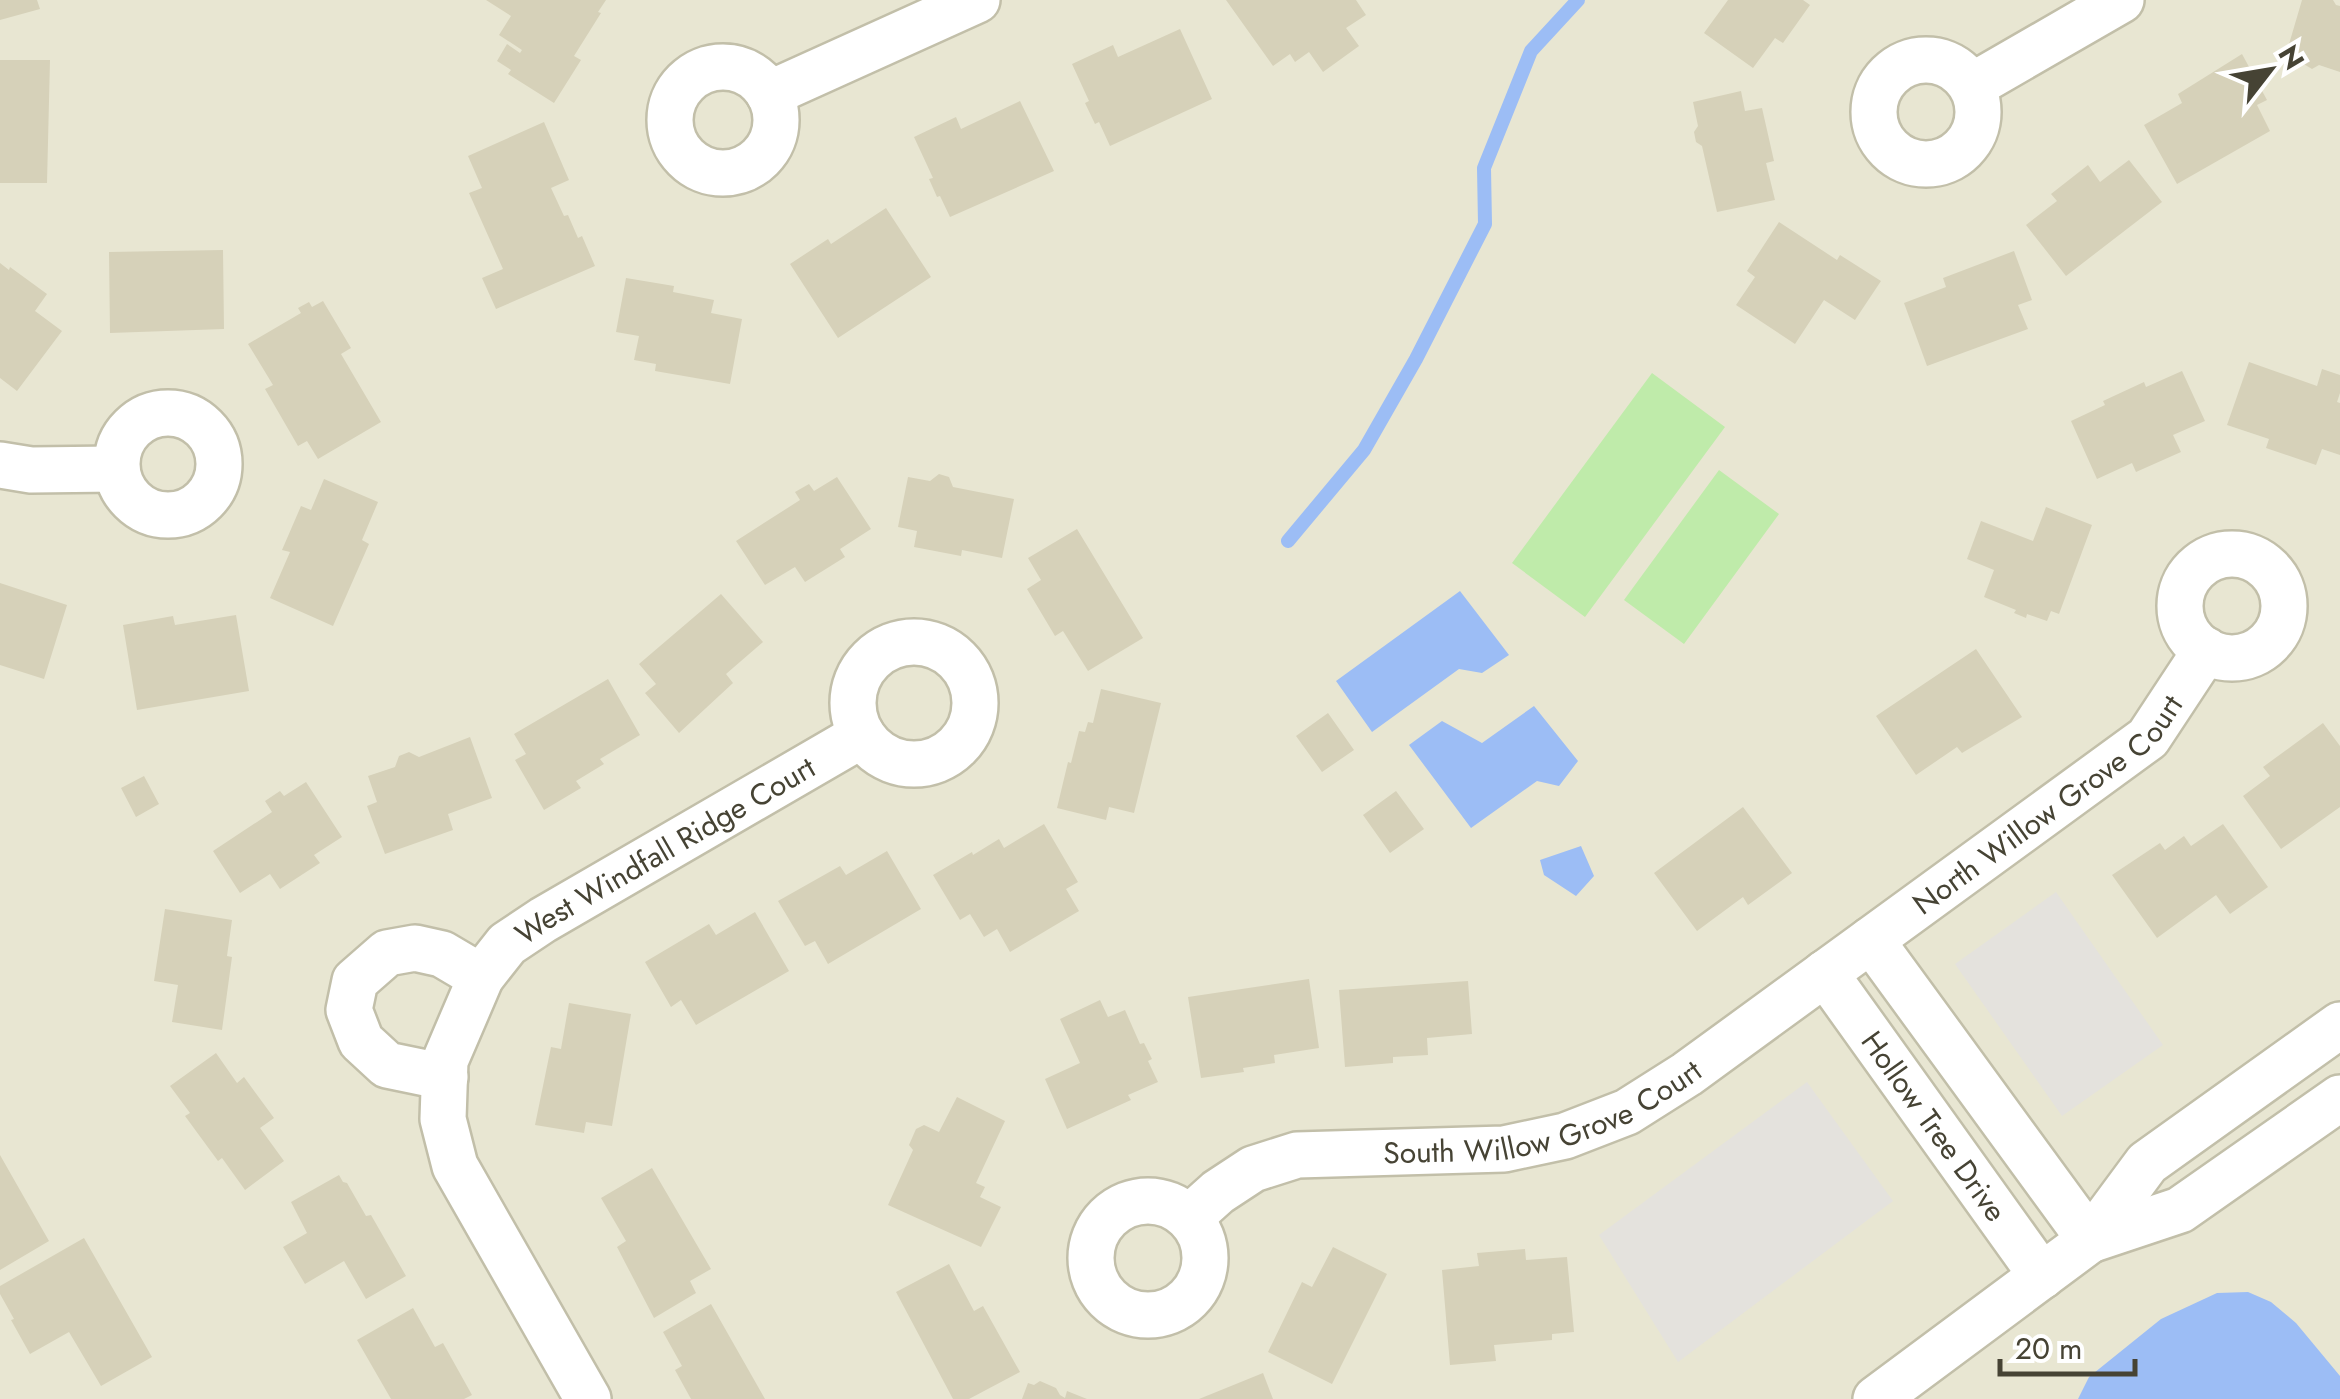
<svg xmlns="http://www.w3.org/2000/svg" width="2340" height="1399" font-family="Jost,sans-serif">
<style>
.residential{fill:#e8e6d2}
.green{fill:#bfebaa}
.parking{fill:#e4e2dd}
.water{fill:#9cbdf5}
.lines{fill:none;stroke-linecap:round;stroke-linejoin:round}
.stream{stroke:#9cbdf5;stroke-width:14}
.building{fill:#d6d1b9}
.minor-casing{stroke:#c2bfa9;stroke-width:50}
.minor{stroke:#fff;stroke-width:45}
.labels{text-anchor:middle;dominant-baseline:central;stroke-width:8;stroke-linejoin:round;paint-order:stroke}
.street-label{font-size:30px;fill:#464334;stroke:#fff}
</style>
<rect width="100%" height="100%" fill="#f3f2e4"/>
<!-- residential -->
<path class="residential" d="M 0,0 L 2340,0 L 2340,1399 L 0,1399 Z"/>
<!-- green -->
<path class="green" d="M 1652,373 L 1725,427 L 1585,617 L 1512,563 Z
M 1719,470 L 1779,514 L 1684,644 L 1624,600 Z"/>
<!-- parking -->
<path class="parking" d="M 2056,892 L 2163,1045 L 2062,1116 L 1955,964 Z
M 1807,1082 L 1893,1201 L 1678,1362 L 1599,1235 Z"/>
<!-- water -->
<path class="water" d="M 1460,591 L 1509,655 L 1482,673 L 1459,669 L 1372,732 L 1336,681 Z
M 1534,706 L 1578,761 L 1559,786 L 1537,781 L 1471,828 L 1409,745 L 1442,721 L 1482,743 Z
M 1581,846 L 1594,876 L 1576,896 L 1544,875 L 1540,860 Z
M 2248,1292 L 2271,1302 L 2296,1323 L 2340,1376 L 2340,1399 L 2078,1399 L 2089,1377 L 2161,1319 L 2217,1293 Z"/>
<g class="lines">
<!-- stream -->
<path class="stream" d="M 1288,541 L 1364,450 L 1416,359 L 1485,224 L 1484,168 L 1531,51 L 1578,0"/>
</g>
<!-- building -->
<path class="building" d="M 0,0 L 37,0 L 40,9 L 0,20 Z
M 486,0 L 606,0 L 598,12 L 601,13 L 574,56 L 581,60 L 554,103 L 508,74 L 511,70 L 497,61 L 507,44 L 520,53 L 522,50 L 499,35 L 511,16 Z
M 1226,0 L 1356,0 L 1366,15 L 1346,28 L 1359,46 L 1323,72 L 1309,52 L 1295,62 L 1290,54 L 1273,66 Z
M 1728,0 L 1803,0 L 1810,5 L 1783,43 L 1775,38 L 1753,68 L 1704,33 Z
M 2302,0 L 2333,0 L 2336,5 L 2340,6 L 2340,72 L 2319,65 L 2312,69 L 2302,63 L 2296,53 L 2287,51 Z
M 1180,29 L 1212,99 L 1110,146 L 1099,122 L 1095,124 L 1085,103 L 1089,101 L 1072,64 L 1113,45 L 1118,57 Z
M 2242,54 L 2267,100 L 2257,105 L 2270,131 L 2177,184 L 2144,125 L 2182,103 L 2178,94 Z
M 0,60 L 50,60 L 47,183 L 0,183 Z
M 1741,91 L 1745,111 L 1762,108 L 1774,161 L 1766,163 L 1775,200 L 1717,212 L 1702,146 L 1696,142 L 1694,132 L 1698,126 L 1693,102 Z
M 1020,101 L 1054,171 L 950,217 L 940,196 L 937,197 L 929,179 L 933,178 L 914,137 L 956,117 L 961,129 Z
M 544,122 L 569,180 L 551,188 L 564,216 L 568,215 L 578,238 L 582,236 L 595,266 L 496,309 L 482,278 L 503,269 L 469,193 L 482,188 L 468,156 Z
M 2129,160 L 2162,202 L 2066,276 L 2026,225 L 2057,201 L 2051,194 L 2088,165 L 2100,182 Z
M 886,208 L 931,277 L 838,338 L 790,264 L 828,239 L 831,244 Z
M 1779,222 L 1837,260 L 1840,255 L 1881,281 L 1855,320 L 1824,300 L 1795,344 L 1736,305 L 1755,277 L 1747,271 Z
M 223,250 L 224,329 L 110,333 L 109,252 Z
M 2014,251 L 2032,300 L 2018,305 L 2028,329 L 1927,366 L 1904,303 L 1946,287 L 1943,278 Z
M 0,263 L 9,270 L 10,267 L 47,294 L 35,311 L 62,331 L 17,391 L 0,378 Z
M 626,278 L 674,286 L 673,292 L 714,300 L 711,313 L 742,319 L 730,384 L 655,371 L 656,364 L 634,360 L 639,336 L 616,332 Z
M 323,301 L 351,348 L 341,354 L 381,422 L 318,459 L 307,441 L 298,446 L 265,389 L 273,385 L 248,344 L 301,313 L 298,308 L 309,302 L 312,307 Z
M 2249,362 L 2317,386 L 2322,369 L 2340,375 L 2340,393 L 2337,402 L 2340,403 L 2340,455 L 2322,449 L 2316,465 L 2266,448 L 2269,439 L 2227,425 Z
M 2182,371 L 2205,421 L 2173,435 L 2181,452 L 2136,472 L 2132,463 L 2097,479 L 2071,421 L 2105,405 L 2103,401 L 2144,382 L 2146,387 Z
M 939,474 L 949,477 L 953,487 L 1014,499 L 1002,558 L 962,550 L 961,556 L 914,547 L 917,531 L 898,527 L 908,477 L 930,481 Z
M 837,477 L 871,529 L 840,549 L 845,557 L 805,582 L 795,567 L 765,585 L 736,541 L 800,500 L 795,492 L 809,484 L 814,491 Z
M 324,479 L 378,502 L 362,540 L 369,544 L 333,626 L 270,598 L 290,552 L 282,550 L 301,506 L 311,510 Z
M 2046,507 L 2092,525 L 2059,614 L 2051,611 L 2047,621 L 2027,614 L 2026,618 L 2014,613 L 2016,610 L 1984,597 L 1994,570 L 1967,559 L 1981,521 L 2033,541 Z
M 1077,529 L 1143,638 L 1088,671 L 1063,631 L 1055,636 L 1027,589 L 1041,580 L 1028,558 Z
M 0,583 L 67,605 L 44,679 L 0,665 Z
M 721,594 L 763,642 L 726,674 L 733,683 L 679,733 L 645,693 L 656,684 L 639,664 Z
M 236,615 L 249,691 L 137,710 L 123,625 L 173,616 L 175,625 Z
M 1976,649 L 2022,717 L 1962,753 L 1957,747 L 1916,775 L 1876,716 Z
M 608,679 L 640,735 L 600,759 L 604,764 L 576,781 L 581,788 L 544,810 L 515,760 L 526,754 L 514,734 Z
M 1101,689 L 1161,703 L 1134,813 L 1109,807 L 1106,820 L 1057,808 L 1068,762 L 1071,763 L 1079,731 L 1085,732 L 1088,722 L 1093,723 Z
M 1328,713 L 1354,750 L 1322,772 L 1296,736 Z
M 2323,723 L 2340,746 L 2340,807 L 2281,849 L 2243,796 L 2270,776 L 2263,767 Z
M 470,737 L 492,798 L 448,814 L 453,830 L 385,854 L 367,806 L 377,802 L 368,776 L 395,767 L 399,756 L 409,752 L 419,757 Z
M 144,776 L 159,804 L 136,817 L 121,788 Z
M 306,782 L 342,837 L 314,855 L 320,863 L 280,889 L 270,874 L 240,893 L 213,851 L 272,812 L 265,801 L 280,791 L 284,796 Z
M 1396,791 L 1424,829 L 1390,853 L 1363,815 Z
M 1743,807 L 1792,873 L 1748,905 L 1743,897 L 1697,931 L 1654,873 Z
M 1044,824 L 1078,882 L 1066,889 L 1079,911 L 1010,952 L 997,929 L 984,937 L 970,914 L 960,920 L 933,875 L 972,852 L 973,855 L 999,839 L 1004,848 Z
M 2223,824 L 2268,887 L 2230,914 L 2216,895 L 2157,938 L 2112,875 L 2160,843 L 2165,850 L 2184,836 L 2191,846 Z
M 887,851 L 921,909 L 828,964 L 815,941 L 805,946 L 778,901 L 840,866 L 846,875 Z
M 165,909 L 232,920 L 227,956 L 232,957 L 222,1030 L 172,1022 L 178,985 L 154,981 Z
M 755,912 L 789,971 L 696,1025 L 681,1000 L 671,1007 L 645,962 L 709,924 L 716,935 Z
M 1309,979 L 1319,1048 L 1274,1055 L 1275,1063 L 1243,1068 L 1244,1072 L 1201,1078 L 1188,997 Z
M 1468,981 L 1472,1034 L 1427,1038 L 1428,1055 L 1393,1057 L 1393,1063 L 1345,1067 L 1339,990 Z
M 1100,1000 L 1108,1017 L 1125,1010 L 1140,1044 L 1144,1043 L 1152,1059 L 1148,1061 L 1158,1082 L 1128,1095 L 1131,1100 L 1067,1129 L 1045,1079 L 1080,1063 L 1060,1019 Z
M 569,1003 L 631,1014 L 612,1126 L 586,1122 L 584,1133 L 535,1125 L 551,1047 L 561,1049 Z
M 216,1053 L 237,1083 L 244,1077 L 274,1118 L 260,1128 L 284,1161 L 245,1190 L 222,1158 L 218,1161 L 185,1116 L 190,1113 L 170,1086 Z
M 957,1097 L 1005,1121 L 976,1183 L 985,1187 L 980,1197 L 1001,1207 L 981,1247 L 888,1205 L 913,1150 L 909,1145 L 916,1129 L 924,1125 L 939,1132 Z
M 0,1155 L 49,1241 L 0,1270 Z
M 652,1168 L 711,1269 L 690,1281 L 696,1293 L 654,1318 L 617,1247 L 626,1241 L 601,1198 Z
M 339,1175 L 343,1182 L 347,1183 L 366,1216 L 371,1215 L 406,1276 L 366,1299 L 344,1261 L 305,1284 L 283,1247 L 307,1233 L 291,1202 Z
M 84,1238 L 152,1357 L 101,1386 L 69,1332 L 30,1354 L 11,1320 L 14,1319 L 0,1294 L 0,1286 Z
M 1333,1247 L 1387,1274 L 1332,1384 L 1268,1352 L 1302,1282 L 1312,1287 Z
M 1525,1249 L 1526,1260 L 1567,1257 L 1574,1332 L 1552,1334 L 1552,1340 L 1494,1345 L 1496,1361 L 1450,1365 L 1442,1270 L 1479,1266 L 1477,1253 Z
M 949,1264 L 974,1311 L 983,1306 L 1020,1372 L 969,1399 L 953,1399 L 896,1292 Z
M 711,1304 L 765,1399 L 691,1399 L 675,1370 L 682,1366 L 663,1332 Z
M 413,1308 L 435,1347 L 443,1343 L 472,1395 L 464,1399 L 391,1399 L 357,1340 Z
M 1263,1373 L 1273,1399 L 1199,1399 Z
M 1040,1381 L 1056,1388 L 1060,1395 L 1065,1398 L 1067,1391 L 1087,1399 L 1022,1399 L 1028,1383 L 1034,1385 Z"/>
<g class="lines">
<!-- minor casing -->
<g class="minor-casing">
<g id="minor">
<circle cx="1926" cy="112" r="52"/>
<circle cx="723" cy="120" r="53"/>
<path d="M 1972,86 L 2121,0"/>
<path d="M 769,94 L 977,0"/>
<circle cx="168" cy="464" r="51"/>
<path d="M 0,465 L 31,470 L 116,469"/>
<circle cx="2232" cy="606" r="52"/>
<circle cx="914" cy="703" r="61"/>
<path d="M 1871,940 L 2090,1240"/>
<path id="s1" d="M 1825,973 L 2042,1276"/>
<path d="M 445,1077 L 387,1065 L 361,1041 L 349,1010 L 355,981 L 387,953 L 415,948 L 442,954 L 481,977"/>
<circle cx="1148" cy="1258" r="57"/>
<path id="s2" d="M 1189,1218 L 1218,1192 L 1253,1169 L 1297,1155 L 1504,1149 L 1565,1136 L 1627,1112 L 1687,1074 L 2148,738 L 2206,650"/>
<path d="M 2090,1240 L 2180,1210 L 2340,1098"/>
<path id="s3" d="M 588,1399 L 455,1166 L 443,1119 L 445,1061 L 481,977 L 507,944 L 543,920 L 862,735"/>
<path d="M 1876,1399 L 2090,1240 L 2147,1163 L 2340,1025"/>
</g>
</g>
<!-- minor -->
<use href="#minor" class="minor"/>
</g>
<g class="labels">
<!-- street labels -->
<g class="street-label">
<text stroke="none"><textPath href="#s2" startOffset="985">North Willow Grove Court</textPath></text>
<text stroke="none"><textPath href="#s3" startOffset="692">West Windfall Ridge Court</textPath></text>
<text stroke="none"><textPath href="#s2" startOffset="380">South Willow Grove Court</textPath></text>
<text stroke="none"><textPath href="#s1" startOffset="188">Hollow Tree Drive</textPath></text>
</g>
</g>
<!-- north arrow -->
<g transform="translate(2270 70) rotate(59)" stroke="#ffffff" stroke-width="8" paint-order="stroke">
<path d="M0-8L18 38L0 25L-18 38Z" fill="#464334"/>
<text y="-15" font-size="28" font-weight="bold" text-anchor="middle" fill="#464334">N</text>
</g>
<!-- scale -->
<path d="M2000 1359v15h135v-15" fill="none" stroke="#464334" stroke-width="5"/>
<text x="2015" y="1359" font-size="30" fill="#464334" stroke="#ffffff" stroke-width="8" paint-order="stroke">20 m</text>
</svg>
